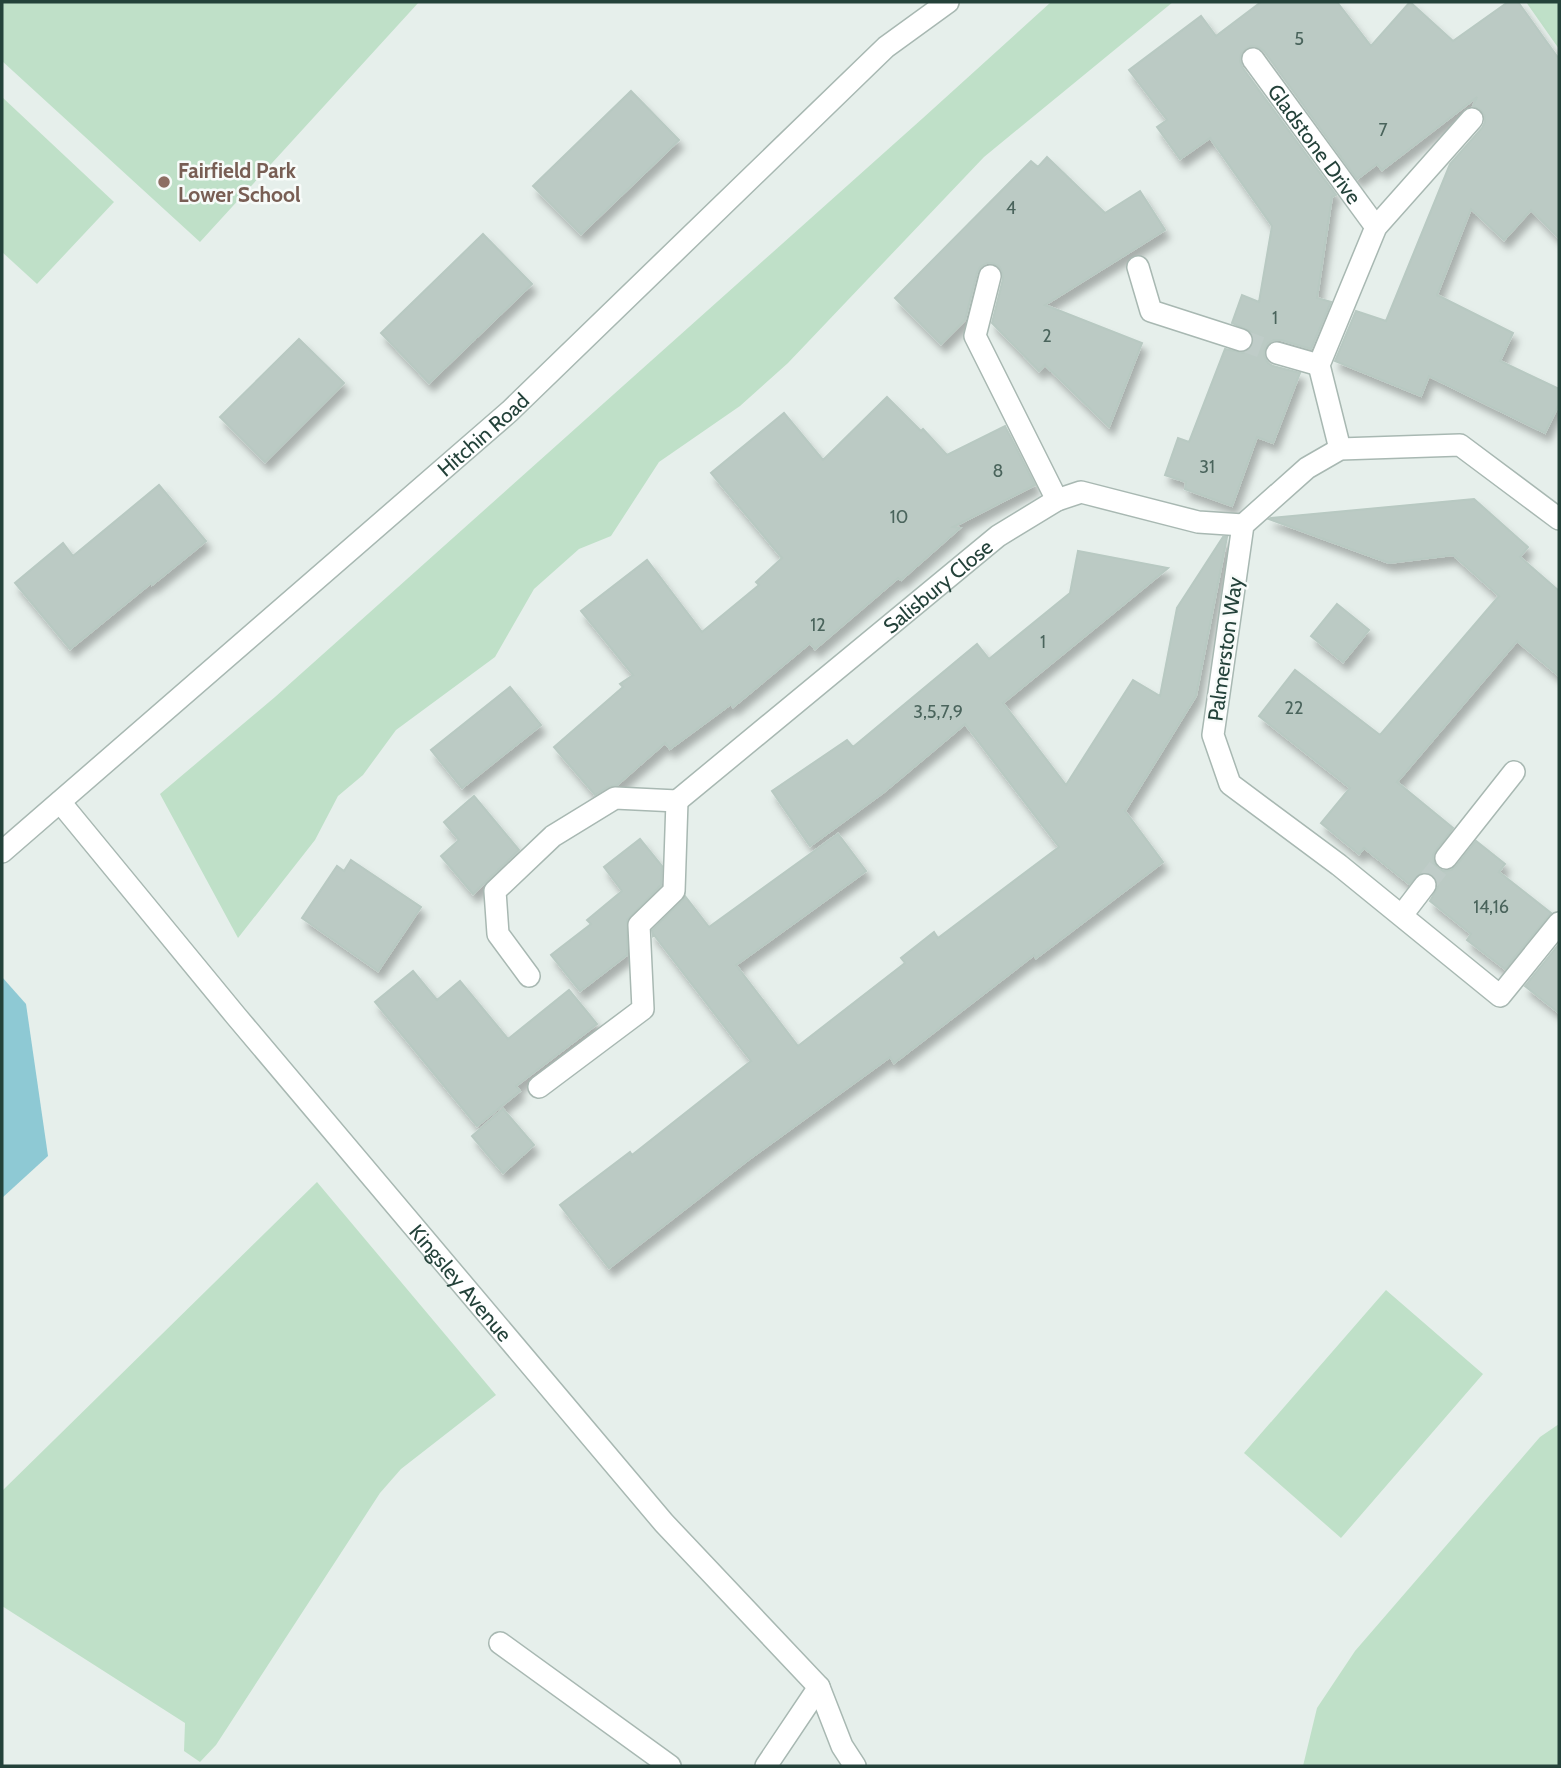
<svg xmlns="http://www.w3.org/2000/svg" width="1561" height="1768" font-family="Cabin,sans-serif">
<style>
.green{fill:#bfe0c8}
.water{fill:#8ec9d4}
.building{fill:#bbcac4;stroke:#b8c9c2;stroke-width:2;filter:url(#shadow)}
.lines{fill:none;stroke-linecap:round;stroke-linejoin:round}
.minor-tunnel{stroke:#bfccc8;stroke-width:21;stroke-dasharray:21 10;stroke-linecap:butt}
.minor-casing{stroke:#a8b8b2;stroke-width:24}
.minor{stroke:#fff;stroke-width:21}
.education-dot{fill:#8d6e63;stroke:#f7fbf9;stroke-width:2.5}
.labels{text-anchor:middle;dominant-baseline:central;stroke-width:5;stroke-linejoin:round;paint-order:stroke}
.number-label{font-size:18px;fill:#4a645c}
.street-label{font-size:21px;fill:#24423a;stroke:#f7fbf9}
.education-label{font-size:21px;font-weight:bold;fill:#785e54;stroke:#f7fbf9;text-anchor:start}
</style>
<defs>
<filter id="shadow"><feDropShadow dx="4.5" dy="8" stdDeviation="3.5" flood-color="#0004"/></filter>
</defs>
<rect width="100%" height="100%" fill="#e6efeb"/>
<!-- green -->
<path class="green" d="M 2,2 L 419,2 L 200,242 L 2,61 Z
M 1051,2 L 1173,2 L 984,157 L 788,363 L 740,406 L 659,462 L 611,536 L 579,549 L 534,589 L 495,657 L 396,730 L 363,775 L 338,796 L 315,840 L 238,938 L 160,794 L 275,697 L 923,118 Z
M 1526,2 L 1559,2 L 1559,49 Z
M 2,97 L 114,202 L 37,284 L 2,252 Z
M 317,1182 L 496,1395 L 401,1469 L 380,1493 L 216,1745 L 200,1762 L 184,1751 L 185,1723 L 2,1606 L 2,1491 Z
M 1386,1290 L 1483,1374 L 1341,1538 L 1244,1453 Z
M 1559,1424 L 1559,1766 L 1303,1766 L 1317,1708 L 1355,1651 L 1540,1437 Z"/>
<!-- water -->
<path class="water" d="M 2,977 L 26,1004 L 48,1156 L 2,1198 Z"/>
<!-- building -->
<path class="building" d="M 1261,2 L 1337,2 L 1371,46 L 1410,2 L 1453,41 L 1508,2 L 1518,2 L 1559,59 L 1559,238 L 1531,210 L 1504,240 L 1471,209 L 1437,295 L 1513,333 L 1500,361 L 1559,389 L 1559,404 L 1545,433 L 1429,376 L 1421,396 L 1335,361 L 1356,311 L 1386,321 L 1450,164 L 1482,128 L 1485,122 L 1485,116 L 1481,110 L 1473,106 L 1477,97 L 1382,170 L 1377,164 L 1357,179 L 1264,51 L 1258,47 L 1251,46 L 1245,49 L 1241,54 L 1240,61 L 1242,67 L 1336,195 L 1332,197 L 1317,298 L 1331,302 L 1311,349 L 1281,340 L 1274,340 L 1268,343 L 1265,349 L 1264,356 L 1268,363 L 1273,366 L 1300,373 L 1273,443 L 1257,437 L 1232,506 L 1185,489 L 1186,482 L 1165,475 L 1178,438 L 1189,442 L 1225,349 L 1243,353 L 1249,350 L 1253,345 L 1254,338 L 1250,331 L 1232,323 L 1242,295 L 1259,302 L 1272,226 L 1210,138 L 1180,159 L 1157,127 L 1167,120 L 1129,70 L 1201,16 L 1216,36 Z
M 631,91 L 679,140 L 581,234 L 533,186 Z
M 1047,157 L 1105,213 L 1140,191 L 1165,230 L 1045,305 L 1142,343 L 1109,427 L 1045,365 L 1039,371 L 992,323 L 1003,279 L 1002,272 L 999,266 L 992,263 L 987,263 L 980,267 L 977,273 L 965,320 L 941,344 L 895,298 L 1031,161 L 1038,167 Z
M 483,234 L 532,284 L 429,383 L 381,333 Z
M 299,339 L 344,383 L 265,462 L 220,417 Z
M 887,397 L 921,431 L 923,429 L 947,455 L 1005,426 L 1035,485 L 953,527 L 960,528 L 901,580 L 898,578 L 815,649 L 810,643 L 733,707 L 731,704 L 670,749 L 665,743 L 617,785 L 608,787 L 595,795 L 554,747 L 623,687 L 620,684 L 633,675 L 581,611 L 647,560 L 702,632 L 759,585 L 756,582 L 782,558 L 711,473 L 784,413 L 823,460 Z
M 159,485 L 206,541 L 152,585 L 151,583 L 70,649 L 15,583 L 63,543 L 73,556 Z
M 1474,499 L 1528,547 L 1520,557 L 1559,591 L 1559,676 L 1517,641 L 1397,782 L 1453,828 L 1436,850 L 1433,855 L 1434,862 L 1437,868 L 1443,871 L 1451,870 L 1456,866 L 1476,841 L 1505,864 L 1499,872 L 1551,913 L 1505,969 L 1467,940 L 1471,934 L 1430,901 L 1438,887 L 1437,881 L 1433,875 L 1427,872 L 1421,873 L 1409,884 L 1364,848 L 1359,854 L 1321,823 L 1350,788 L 1259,716 L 1295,670 L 1380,735 L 1499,596 L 1453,555 L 1389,563 L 1269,519 L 1271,518 Z
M 1223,537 L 1227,537 L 1196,696 L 1125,811 L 1163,862 L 1036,958 L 1034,955 L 894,1063 L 890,1057 L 748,1160 L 609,1268 L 560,1205 L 630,1152 L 632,1155 L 751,1061 L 654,935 L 653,936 L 652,930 L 683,900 L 685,896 L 709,927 L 838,834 L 866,871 L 736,965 L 798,1046 L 905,963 L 901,958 L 934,932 L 938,938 L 1059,847 L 965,724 L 884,792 L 810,846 L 772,791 L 847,740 L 853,747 L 977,644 L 989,659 L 1070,593 L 1078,551 L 1168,568 L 1003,703 L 1066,785 L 1133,680 L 1160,696 L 1177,608 Z
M 1337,604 L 1369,630 L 1343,662 L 1311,636 Z
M 510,687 L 541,725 L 462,788 L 431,750 Z
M 474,796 L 519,850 L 473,894 L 441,856 L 459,840 L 444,822 Z
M 640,839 L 662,866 L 661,885 L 627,920 L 627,955 L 580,991 L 551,955 L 591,924 L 587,920 L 622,891 L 604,867 Z
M 351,860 L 421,907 L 378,971 L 302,918 L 337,866 L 344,871 Z
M 1559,944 L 1559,1013 L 1525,986 Z
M 413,971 L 437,1000 L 460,981 L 508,1039 L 569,990 L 597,1024 L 516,1086 L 520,1091 L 477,1126 L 375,1002 Z
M 503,1109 L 534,1145 L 503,1173 L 472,1136 Z"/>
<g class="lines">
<!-- minor-tunnel -->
<path class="minor-tunnel" d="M 1241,340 L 1277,353
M 1425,885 L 1446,858"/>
<!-- minor casing -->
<g class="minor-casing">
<g id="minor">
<path id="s1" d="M 1253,59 L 1376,227"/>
<path d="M 1138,267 L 1151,311 L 1241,340"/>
<path d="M 990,276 L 975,336 L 1057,500"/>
<path d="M 1277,353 L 1319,365"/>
<path d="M 1340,449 L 1319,365 L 1376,227 L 1472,119"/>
<path d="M 1559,519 L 1460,445 L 1340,449 L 1307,468 L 1243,525 L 1213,735 L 1230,784 L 1339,865 L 1500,996 L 1559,923"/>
<path id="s2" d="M 677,801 L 998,536 L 1057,500 L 1081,492 L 1198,522 L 1243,525"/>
<path id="s3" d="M 60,802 L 236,1016 L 664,1523 L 819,1687 L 842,1746 L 855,1766"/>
<path id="s4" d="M 2,852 L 510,411 L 886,47 L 948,2"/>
<path d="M 1446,858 L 1514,772"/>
<path d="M 1402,915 L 1425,885"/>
<path d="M 529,976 L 498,934 L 495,891 L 553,836 L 615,798 L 677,801"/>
<path d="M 539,1087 L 643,1009 L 639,925 L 674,891 L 677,801"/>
<path d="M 500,1643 L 670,1766"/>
<path d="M 766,1766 L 819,1687"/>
</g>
</g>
<!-- minor -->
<use href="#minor" class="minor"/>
</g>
<!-- markers -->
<circle class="education-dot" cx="164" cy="182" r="7"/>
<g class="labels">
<!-- number labels -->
<g class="number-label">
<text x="1299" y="39">5</text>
<text x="1383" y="130">7</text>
<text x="1011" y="208">4</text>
<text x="1275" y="318">1</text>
<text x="1047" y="336">2</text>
<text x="1207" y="467">31</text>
<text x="998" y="471">8</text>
<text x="899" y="517">10</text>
<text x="818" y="625">12</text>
<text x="1043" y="642">1</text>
<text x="1294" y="708">22</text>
<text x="938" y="712">3,5,7,9</text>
<text x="1491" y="907">14,16</text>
</g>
<!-- street labels -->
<g class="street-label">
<text stroke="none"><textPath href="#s1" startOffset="105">Gladstone Drive</textPath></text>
<text stroke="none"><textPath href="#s4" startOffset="637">Hitchin Road</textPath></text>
<text stroke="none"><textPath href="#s2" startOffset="338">Salisbury Close</textPath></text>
<text transform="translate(1225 649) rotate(-82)">Palmerston Way</text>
<text stroke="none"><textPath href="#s3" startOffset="626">Kingsley Avenue</textPath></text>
</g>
<!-- education labels -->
<g class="education-label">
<text x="178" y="170">Fairfield Park<tspan x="178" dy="24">Lower School</tspan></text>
</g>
</g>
<!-- border -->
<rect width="1561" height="1768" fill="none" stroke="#24423a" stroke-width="7"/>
</svg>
